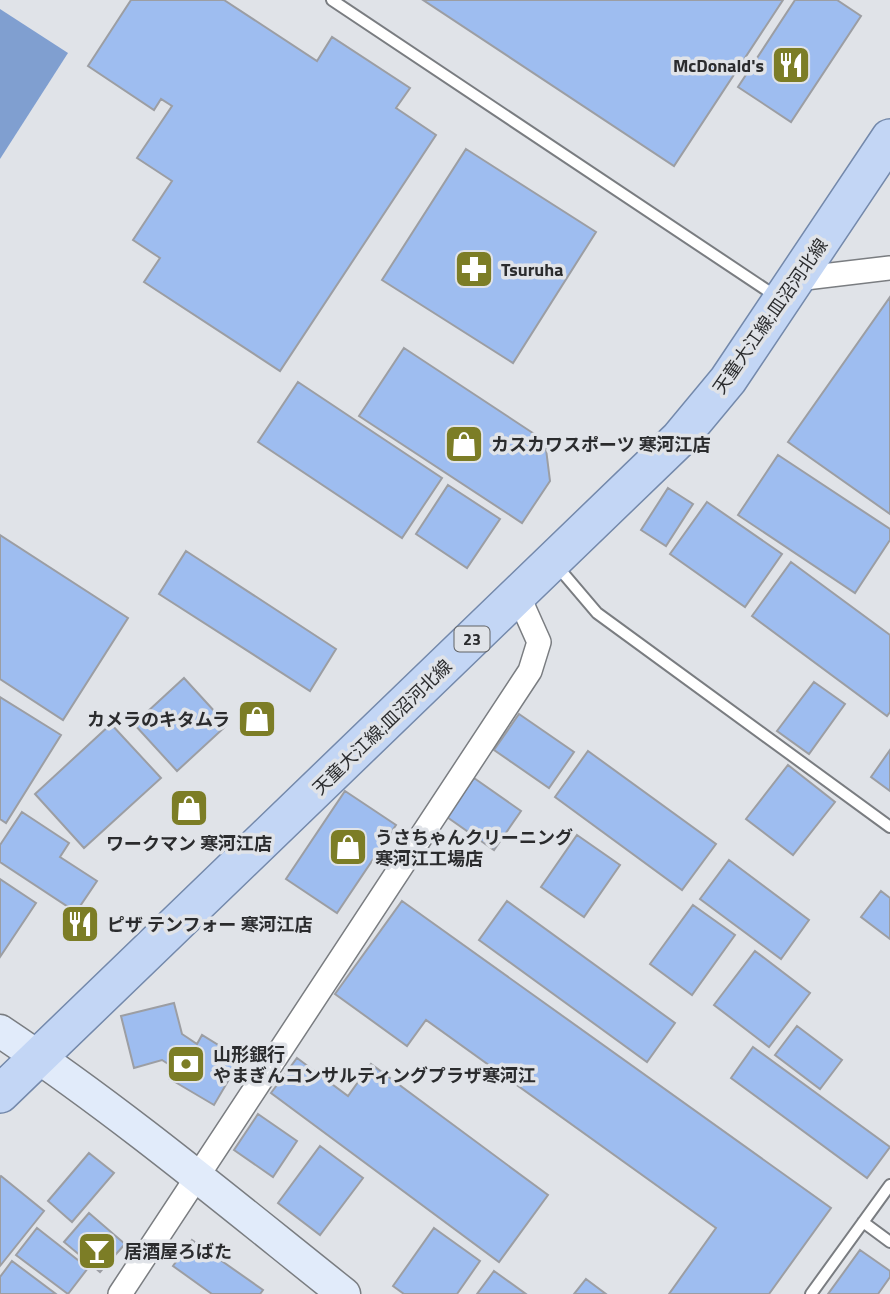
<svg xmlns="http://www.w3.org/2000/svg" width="890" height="1294" font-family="'Titillium Web','Noto Sans JP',sans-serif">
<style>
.water{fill:#809fd0}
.building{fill:#9ebdf0;stroke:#9c9ea3;stroke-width:2}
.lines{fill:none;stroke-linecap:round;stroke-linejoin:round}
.lane-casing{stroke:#7a7d81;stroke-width:14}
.street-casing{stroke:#7a7d81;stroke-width:26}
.secondary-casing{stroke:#7a7d81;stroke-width:35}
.primary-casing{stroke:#7489ab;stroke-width:40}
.lane{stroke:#fff;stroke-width:10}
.street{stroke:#fff;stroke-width:23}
.secondary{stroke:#e1ebfa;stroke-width:32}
.primary{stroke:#c3d6f5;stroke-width:37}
.labels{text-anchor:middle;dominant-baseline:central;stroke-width:7;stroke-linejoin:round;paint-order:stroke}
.shield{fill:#e0e3e8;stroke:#616366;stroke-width:2}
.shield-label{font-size:16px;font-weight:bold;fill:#2b2c2e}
.poi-label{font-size:18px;font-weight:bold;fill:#2b2c2e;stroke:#e0e3e8;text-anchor:start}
.street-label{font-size:18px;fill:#2b2c2e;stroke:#e0e3e8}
</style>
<rect width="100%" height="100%" fill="#e0e3e8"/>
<!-- water -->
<path class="water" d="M 0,9 L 68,53 L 0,159 Z"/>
<!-- building -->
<path class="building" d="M 131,0 L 224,0 L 317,61 L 332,37 L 410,88 L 396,108 L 436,135 L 280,371 L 144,282 L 160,258 L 133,240 L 172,181 L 137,158 L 172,106 L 161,99 L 154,110 L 88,66 Z
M 423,0 L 783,0 L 674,166 Z
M 795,0 L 837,0 L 861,16 L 791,122 L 738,87 Z
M 466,149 L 596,232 L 513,363 L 382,280 Z
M 890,297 L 890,514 L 788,442 Z
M 404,348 L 545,441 L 550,481 L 522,523 L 359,416 Z
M 298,382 L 442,478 L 402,538 L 258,442 Z
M 778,455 L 890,529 L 890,540 L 855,593 L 738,515 Z
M 448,485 L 500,519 L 467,568 L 416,534 Z
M 668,488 L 693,504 L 666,546 L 641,530 Z
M 707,502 L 782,554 L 745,607 L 670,554 Z
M 0,535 L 128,618 L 63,720 L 0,679 Z
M 186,551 L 336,649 L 310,691 L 159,594 Z
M 791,562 L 890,635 L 890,712 L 887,716 L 752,616 Z
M 184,678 L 227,725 L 177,771 L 134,724 Z
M 814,682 L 845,704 L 809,754 L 777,731 Z
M 0,697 L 61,735 L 6,823 L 0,819 Z
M 519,714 L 574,752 L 549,788 L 494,750 Z
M 111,724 L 161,778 L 84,848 L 35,794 Z
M 890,750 L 890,791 L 871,777 Z
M 588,751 L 716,844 L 682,890 L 555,797 Z
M 788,765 L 835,802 L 793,855 L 746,819 Z
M 474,778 L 521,811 L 494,850 L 447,817 Z
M 345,791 L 396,825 L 337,913 L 286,879 Z
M 22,812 L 69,843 L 60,857 L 97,881 L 76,912 L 0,862 L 0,845 Z
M 577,835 L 620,865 L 584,917 L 541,887 Z
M 729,860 L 809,920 L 781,959 L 700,899 Z
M 0,879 L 36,903 L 0,957 Z
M 881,891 L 890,898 L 890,939 L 861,917 Z
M 402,901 L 831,1208 L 769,1294 L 669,1294 L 716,1228 L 426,1020 L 407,1046 L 335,994 Z
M 507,901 L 675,1023 L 647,1062 L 479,940 Z
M 693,905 L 735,935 L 692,995 L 650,964 Z
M 755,951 L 810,993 L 769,1047 L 714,1005 Z
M 174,1003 L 182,1034 L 197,1044 L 202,1035 L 241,1059 L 214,1105 L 170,1079 L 176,1069 L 162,1060 L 134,1068 L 121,1016 Z
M 797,1026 L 842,1060 L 820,1089 L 775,1055 Z
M 753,1047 L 890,1147 L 867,1178 L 731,1078 Z
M 297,1058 L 348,1096 L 371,1064 L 548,1195 L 499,1262 L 271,1093 Z
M 258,1114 L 297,1141 L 273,1177 L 234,1150 Z
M 320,1146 L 363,1178 L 320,1235 L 278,1203 Z
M 89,1153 L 114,1173 L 72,1222 L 48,1201 Z
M 1,1176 L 44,1211 L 0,1266 L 0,1177 Z
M 89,1213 L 125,1244 L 100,1272 L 64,1242 Z
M 37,1228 L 88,1268 L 68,1294 L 16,1255 Z
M 434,1228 L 480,1261 L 457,1294 L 404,1294 L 393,1286 Z
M 192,1240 L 263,1290 L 260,1294 L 212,1294 L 173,1266 Z
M 860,1250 L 890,1271 L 890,1277 L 878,1294 L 828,1294 Z
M 12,1261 L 56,1294 L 0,1294 L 0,1277 Z
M 494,1271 L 526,1294 L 477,1294 Z
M 586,1279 L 606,1294 L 574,1294 Z"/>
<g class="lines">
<!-- lane casing -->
<g class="lane-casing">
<path id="lane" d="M 332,0 L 777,297
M 557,566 L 597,613 L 890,827
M 863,1222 L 890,1242
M 811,1294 L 890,1185"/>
</g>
<!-- street casing -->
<g class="street-casing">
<path id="street" d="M 797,279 L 890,268
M 120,1294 L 530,671 L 539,642 L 518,595"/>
</g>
<!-- secondary casing -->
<g class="secondary-casing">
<path id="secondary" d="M 0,1031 C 120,1111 231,1204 344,1294"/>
</g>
<!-- primary casing -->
<g class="primary-casing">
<path id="primary" d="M 0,1094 L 679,439 L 728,380 L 890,138"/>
</g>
<!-- lane -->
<use href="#lane" class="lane"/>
<!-- street -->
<use href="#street" class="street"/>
<!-- secondary -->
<use href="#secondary" class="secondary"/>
<!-- primary -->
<use href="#primary" class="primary"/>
</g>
<!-- icons -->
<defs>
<g id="restaurant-square" transform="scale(2.0125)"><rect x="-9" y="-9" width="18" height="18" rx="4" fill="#7c7d26" stroke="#e0e3e8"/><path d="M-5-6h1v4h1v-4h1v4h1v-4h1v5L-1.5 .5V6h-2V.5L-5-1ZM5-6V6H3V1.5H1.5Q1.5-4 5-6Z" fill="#fff"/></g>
<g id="pharmacy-square" transform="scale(2.0125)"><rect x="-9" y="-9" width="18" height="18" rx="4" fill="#7c7d26" stroke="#e0e3e8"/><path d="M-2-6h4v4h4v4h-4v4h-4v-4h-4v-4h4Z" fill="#fff"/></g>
<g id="shop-square" transform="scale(2.0125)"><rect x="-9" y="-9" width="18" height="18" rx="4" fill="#7c7d26" stroke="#e0e3e8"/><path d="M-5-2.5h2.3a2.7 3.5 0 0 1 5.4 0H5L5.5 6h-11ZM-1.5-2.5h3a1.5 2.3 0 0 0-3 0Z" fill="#fff"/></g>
<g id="bank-square" transform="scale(2.0125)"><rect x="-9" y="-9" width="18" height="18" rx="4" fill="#7c7d26" stroke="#e0e3e8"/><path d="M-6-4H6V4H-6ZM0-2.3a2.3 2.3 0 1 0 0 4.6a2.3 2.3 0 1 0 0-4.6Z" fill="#fff"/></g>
<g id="bar-square" transform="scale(2.0125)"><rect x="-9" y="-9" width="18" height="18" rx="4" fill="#7c7d26" stroke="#e0e3e8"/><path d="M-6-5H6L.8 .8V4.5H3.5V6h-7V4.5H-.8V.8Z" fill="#fff"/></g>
</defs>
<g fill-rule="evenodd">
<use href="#restaurant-square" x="791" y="65"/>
<use href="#pharmacy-square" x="474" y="269"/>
<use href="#shop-square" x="464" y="444"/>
<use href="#shop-square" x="257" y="719"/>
<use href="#shop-square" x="189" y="808"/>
<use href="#shop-square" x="348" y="847"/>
<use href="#restaurant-square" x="80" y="924"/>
<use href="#bank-square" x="186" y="1064"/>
<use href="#bar-square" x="97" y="1251"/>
</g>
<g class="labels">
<!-- shield labels -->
<rect class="shield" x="454.5" y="626.5" width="35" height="25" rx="5"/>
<g class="shield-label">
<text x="472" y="639">23</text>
</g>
<!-- poi labels -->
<g class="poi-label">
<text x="764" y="65" text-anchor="end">McDonald's</text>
<text x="501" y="269">Tsuruha</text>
<text x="491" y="444">カスカワスポーツ 寒河江店</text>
<text x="230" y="719" text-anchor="end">カメラのキタムラ</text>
<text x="375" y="837">うさちゃんクリーニング<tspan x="375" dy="21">寒河江工場店</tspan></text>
<text x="189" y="843" text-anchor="middle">ワークマン 寒河江店</text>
<text x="107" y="924">ピザ テンフォー 寒河江店</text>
<text x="213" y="1054">山形銀行<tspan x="213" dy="21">やまぎんコンサルティングプラザ寒河江</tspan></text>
<text x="124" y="1251">居酒屋ろばた</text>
</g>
<!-- street labels -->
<g class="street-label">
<text transform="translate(770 316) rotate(-55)">天童大江線;皿沼河北線</text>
<text transform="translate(382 727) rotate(-44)">天童大江線;皿沼河北線</text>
</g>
</g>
</svg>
